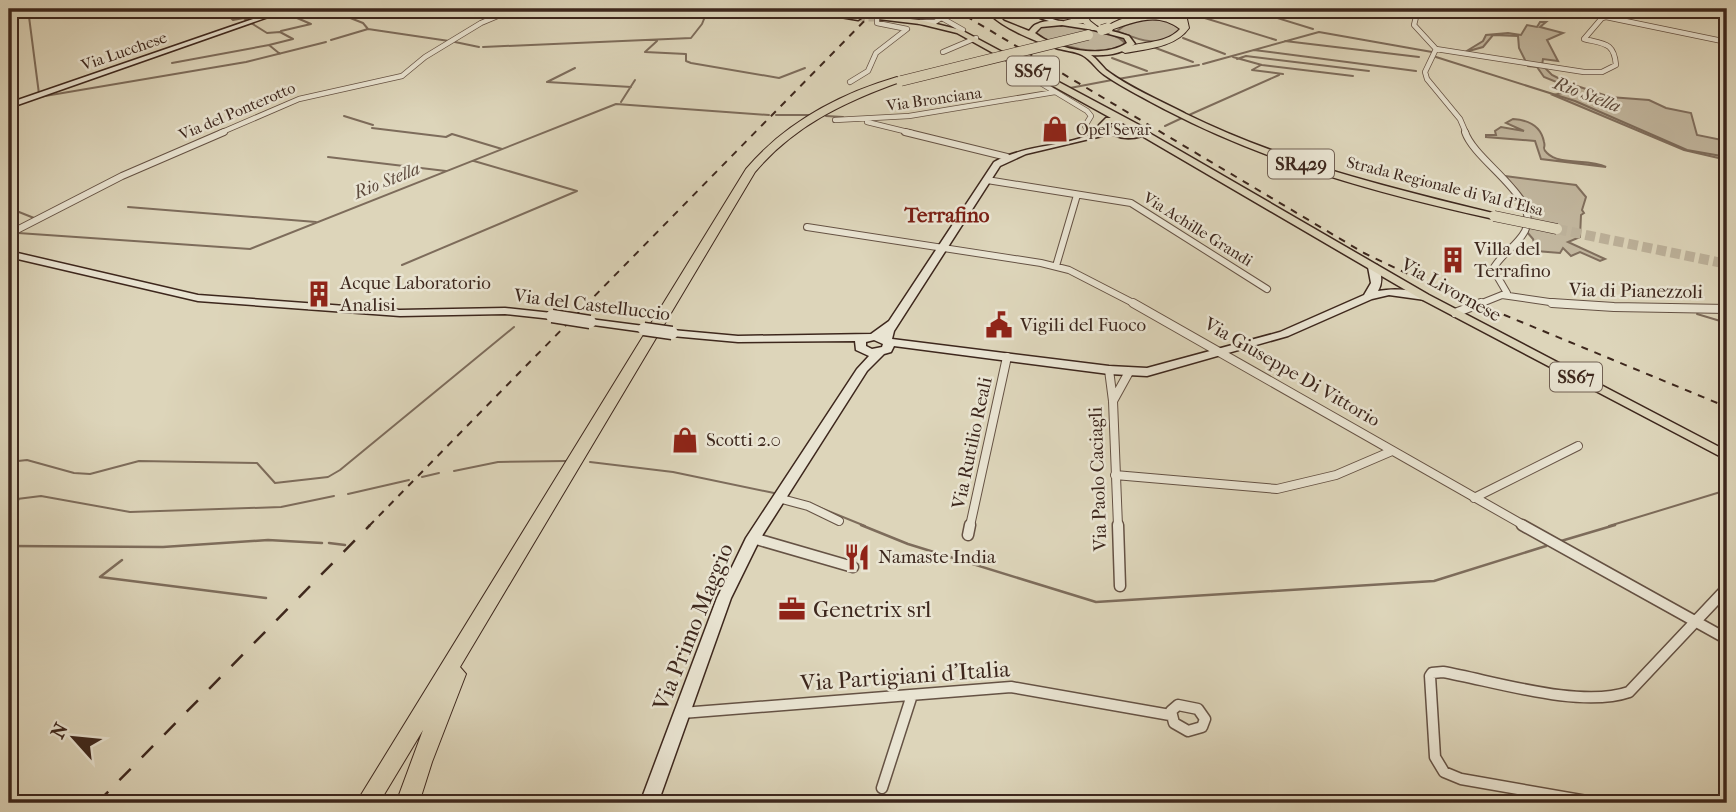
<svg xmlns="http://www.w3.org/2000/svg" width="1736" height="812" font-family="'IM FELL French Canon',serif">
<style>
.green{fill:#c2b79f;stroke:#806f5e;stroke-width:2}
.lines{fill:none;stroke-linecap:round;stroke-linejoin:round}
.stream-far1{stroke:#7d6c5b;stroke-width:2}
.stream{stroke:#7d6c5b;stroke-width:2.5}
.primary-tunnel-far1{stroke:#bdb29b;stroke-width:7;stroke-dasharray:7 3.5;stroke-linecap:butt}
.primary-tunnel{stroke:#bdb29b;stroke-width:10;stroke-dasharray:10 4.5;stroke-linecap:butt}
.street-far3-casing{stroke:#655244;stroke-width:6}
.street-far2-casing{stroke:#655244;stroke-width:8}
.street-far1-casing{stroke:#655244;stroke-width:10}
.street-casing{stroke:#655244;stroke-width:13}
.secondary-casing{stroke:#3d271d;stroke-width:3}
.primary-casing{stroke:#3d271d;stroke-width:3}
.highway-casing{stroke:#3d271d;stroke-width:2}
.street-far3{stroke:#e9e4d2;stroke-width:4.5}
.street-far2{stroke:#e9e4d2;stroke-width:6}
.street-far1{stroke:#e9e4d2;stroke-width:8}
.street{stroke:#e9e4d2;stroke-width:10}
.secondary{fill:#e9e4d2;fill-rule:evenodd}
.primary{fill:#ddd5ba;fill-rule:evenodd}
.highway{fill:#ddd5ba;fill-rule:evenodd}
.rail-far1{stroke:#3d271d;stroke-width:2;stroke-dasharray:7 7;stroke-linecap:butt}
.rail{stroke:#3d271d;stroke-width:2.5;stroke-dasharray:16 16;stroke-linecap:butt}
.secondary-bridge-casing{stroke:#3d271d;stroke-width:15;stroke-linecap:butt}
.primary-bridge-casing{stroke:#3d271d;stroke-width:11;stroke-linecap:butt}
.highway-bridge-casing{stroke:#3d271d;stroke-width:11;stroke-linecap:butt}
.secondary-bridge{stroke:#e9e4d2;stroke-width:12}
.primary-bridge{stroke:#ddd5ba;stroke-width:10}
.highway-bridge{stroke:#ddd5ba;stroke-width:10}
.labels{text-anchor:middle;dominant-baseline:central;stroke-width:5;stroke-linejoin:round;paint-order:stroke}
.far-street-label{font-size:16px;fill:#3d271d;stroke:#e9e4d2}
.far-poi-label{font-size:16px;fill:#3d271d;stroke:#e9e4d2;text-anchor:start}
.shield{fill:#e9e4d2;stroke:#716053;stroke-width:2}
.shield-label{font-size:18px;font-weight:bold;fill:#3d271d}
.far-water-label{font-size:18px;font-style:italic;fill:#5d4a3c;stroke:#e9e4d2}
.poi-label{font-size:19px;fill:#3d271d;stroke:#e9e4d2;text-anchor:start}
.street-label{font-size:19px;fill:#3d271d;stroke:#e9e4d2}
.far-district-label{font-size:21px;font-weight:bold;fill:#7a1f14;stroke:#e9e4d2}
.near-poi-label{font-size:23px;fill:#3d271d;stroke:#e9e4d2;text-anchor:start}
.near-street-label{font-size:23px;fill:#3d271d;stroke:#e9e4d2}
</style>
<rect width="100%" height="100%" fill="#ddd5ba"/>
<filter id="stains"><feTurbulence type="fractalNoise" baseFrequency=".00286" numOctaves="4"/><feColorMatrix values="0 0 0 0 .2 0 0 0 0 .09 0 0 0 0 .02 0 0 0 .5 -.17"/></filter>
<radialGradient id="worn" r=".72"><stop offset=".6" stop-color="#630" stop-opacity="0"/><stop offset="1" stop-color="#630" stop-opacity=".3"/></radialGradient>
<!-- green -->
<path class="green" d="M 1165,19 L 1180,29 C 1161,50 1139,40 1117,31 L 1132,20 Z
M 1540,22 L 1546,22 L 1540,27 L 1563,33 L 1547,40 L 1558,61 L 1543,59 L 1542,65 L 1552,75 L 1568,83 L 1610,97 L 1649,100 L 1666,108 L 1691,113 L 1697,135 L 1727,141 L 1727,160 L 1684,150 L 1553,95 L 1576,90 L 1544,77 L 1537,67 L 1528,66 L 1519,48 L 1518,36 L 1493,35 L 1483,47 L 1465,52 L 1483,41 L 1486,35 L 1508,33 L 1521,35 L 1527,25 L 1537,27 Z
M 1061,24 C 1077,26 1120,31 1126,45 C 1093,57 1073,48 1041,38 L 1035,34 L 1040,27 Z
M 1513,119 C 1529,120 1541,126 1544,142 C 1546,149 1541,147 1547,153 C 1560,166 1589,158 1606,167 L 1541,159 L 1535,141 L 1486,137 L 1486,135 L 1496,135 L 1495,131 L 1501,127 L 1524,131 L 1506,123 Z
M 1505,176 L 1576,185 L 1586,197 L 1582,210 L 1584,213 L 1581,215 L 1580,237 L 1568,242 L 1605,259 L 1600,261 L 1580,252 L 1571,256 L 1563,248 L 1560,253 L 1536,251 L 1533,239 L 1527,232 C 1538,206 1521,195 1505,176 Z"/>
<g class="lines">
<!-- stream-far1 -->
<path class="stream-far1" d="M 28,9 L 39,94
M 246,9 L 225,13 L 233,20 L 244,18 L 247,21
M 348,9 L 335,12 L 363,23 L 368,29
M 1248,9 L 1313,29
M 1182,11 L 1276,40
M 1261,12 L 1271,9
M 251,23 L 267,33 L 280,32 L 293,39 L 269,45 L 280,54
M 281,31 L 311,24 L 297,18
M 1183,38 L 1225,54
M 331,40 L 368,29 L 449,41
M 657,41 L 645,52 L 686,54 L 686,61 L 691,63 L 779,78 L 805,68
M 1285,41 L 1419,57
M 455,42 L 479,47
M 483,47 L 691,38 L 702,24 L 708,9
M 1153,47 L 1193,62
M 1254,50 L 1416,71
M 1233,57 L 1262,65 L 1353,76
M 1436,57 L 1575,101 L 1687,150 L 1727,157
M 1112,58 L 1147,71
M 1237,59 L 1246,56 L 1369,71
M 172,63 L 269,45
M 1203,64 L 1319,32 L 1432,52
M 1261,65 L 1252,70 L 1283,74
M 575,68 L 547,82 L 631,87
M 1118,79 L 1199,65
M 1070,88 L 1112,80
M 39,97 L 246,62 L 326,42
M 621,102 L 635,80
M 776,115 L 809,115
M 1189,115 L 1279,75
M 344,116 L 373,125
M 826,116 L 843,117
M 1165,126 L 1182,118
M 372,128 L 446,137 L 452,134 L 502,149
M 9,139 L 12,138
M 328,157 L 446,171
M 128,207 L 316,222
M 9,208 L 34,218
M 18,233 L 250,249 L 616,104 L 769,115
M 402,265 L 577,191 L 474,161
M 1697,314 L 1727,323
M 9,462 L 27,460 L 74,473 L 90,474 L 139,461 L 257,463 L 275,483 L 328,477 L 340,470 L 514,327
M 590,462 L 673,472 L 774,493
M 454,471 L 498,462 L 566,461
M 422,477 L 439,473
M 348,494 L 409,480
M 9,500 L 41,496 L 130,512 L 281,507 L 334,496
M 816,506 L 865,526
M 9,511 L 19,499
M 1609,526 L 1727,490"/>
<!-- stream -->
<path class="stream" d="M 861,525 L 908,544 L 1096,602 L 1434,581 L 1546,546
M 1561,541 L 1615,525
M 329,543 L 345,545
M 9,546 L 163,547 L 268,540 L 322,543
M 122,560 L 100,577 L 266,598"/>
<!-- primary-tunnel-far1 -->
<path class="primary-tunnel-far1" d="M 858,18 L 880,18"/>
<!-- primary-tunnel -->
<path class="primary-tunnel" d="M 1557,229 L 1727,264"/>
<!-- street-far3 casing -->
<g class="street-far3-casing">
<path id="street-far3" d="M 926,9 L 963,30
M 1418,9 L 1414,25 L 1436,49 L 1425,72 L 1427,79 L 1460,119 L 1466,133
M 920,22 L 935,22 L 941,18
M 1436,49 L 1584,72 L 1602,72 L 1616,65 C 1614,42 1604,44 1584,39 L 1602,18 L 1606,17 L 1727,42
M 943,52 L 976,38
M 1024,73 L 1087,111 L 1091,116 L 1085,126 L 1089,132
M 850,82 L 868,71 L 876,53 L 907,29 L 877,23 L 877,18 L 886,9
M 835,120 L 909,116 L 1055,92
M 867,122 L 912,133
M 220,133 L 299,99 L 402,76 L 425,57 L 481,23 L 514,9"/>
</g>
<!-- street-far2 casing -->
<g class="street-far2-casing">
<path id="street-far2" d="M 905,132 L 1007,157
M 1465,132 C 1475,162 1542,198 1525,231 C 1517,246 1501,254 1493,269 L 1507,293 L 1477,305
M 987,180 L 1131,203 L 1267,289
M 807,227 L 1041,263 L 1069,270 L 1137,305
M 9,234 L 122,176 L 224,132
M 1056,266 L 1077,195
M 1502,295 L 1570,305"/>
</g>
<!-- street-far1 casing -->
<g class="street-far1-casing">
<path id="street-far1" d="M 1133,303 L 1525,526
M 1552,303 L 1614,307 L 1727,309
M 1455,313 L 1481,303
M 1109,370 L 1113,401 L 1118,526
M 1113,401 L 1129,372
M 1115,475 L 1277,489 L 1336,475 L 1392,451
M 778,498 L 808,506 L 839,521
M 1474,498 L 1578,446
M 970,526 L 1007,357"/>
</g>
<!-- street casing -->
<g class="street-casing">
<path id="street" d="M 1118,525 L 1120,586
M 1522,525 L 1727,639
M 968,535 L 970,525
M 753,538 L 853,567
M 1178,705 L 1198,709 L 1205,719 L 1202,727 L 1188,731 L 1174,723 L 1171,711 Z
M 682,713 L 1011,687 L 1170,715
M 882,788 L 912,695
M 1598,803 L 1461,779 L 1444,772 L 1435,757 L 1430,676 L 1432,673 L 1443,672 C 1494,681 1580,709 1629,692 L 1727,588"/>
</g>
<!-- secondary casing -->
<g class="secondary-casing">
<path id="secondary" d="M 282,9 L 291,9 L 9,108 L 9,103 Z
M 1032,9 L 1038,9 L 1044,16 L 1064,23 L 1061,25 L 1040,18 Z
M 1104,127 L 1111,129 L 1102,136 L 1026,154 L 1000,166 L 894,331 L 892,339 L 1109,366 L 1147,368 L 1280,332 L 1364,295 L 1371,283 L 1368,267 L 1369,265 L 1377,265 C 1382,274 1383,282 1378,291 C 1393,288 1418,289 1430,297 L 1425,300 L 1389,295 L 1372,299 L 1288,336 L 1147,376 L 1109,374 L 894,346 L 891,352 L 884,354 L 867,371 L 760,539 L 731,598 L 658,803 L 640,803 L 717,598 L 746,538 L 857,369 L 869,356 L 856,350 L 855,341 L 738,342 L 672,336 L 666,333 L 672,330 L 738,336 L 871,334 L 889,321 L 994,162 C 1029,142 1075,148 1104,127 ZM 874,340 L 883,344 L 882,347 L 872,349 L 866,346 L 866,342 Z
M 9,251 L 198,295 L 400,310 L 505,308 L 552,313 L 557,316 L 552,319 L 505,314 L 400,316 L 198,301 L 9,257 Z
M 590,319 L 644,326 L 650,329 L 644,332 L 586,324 L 584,322 Z"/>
</g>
<!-- primary casing -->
<g class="primary-casing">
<path id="primary" d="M 802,9 L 815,9 L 861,18 L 858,20 L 805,11 Z
M 991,9 L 997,9 L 997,14 L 1004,21 L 1029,31 C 1031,29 1033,25 1037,24 C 1055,14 1110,30 1129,36 L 1135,44 C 1122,54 1107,56 1091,55 C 1097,59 1101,65 1106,70 C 1128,87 1161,101 1186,114 C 1286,163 1390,188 1497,214 L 1499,216 L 1494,219 C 1381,194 1270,164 1166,110 C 1146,99 1125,89 1106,76 C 1097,71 1092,60 1082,55 C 1075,51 1065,51 1056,48 C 1039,43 1003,28 991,15 ZM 1062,25 L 1094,30 L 1124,38 L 1127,43 C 1103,59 1057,50 1035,33 L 1041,27 Z
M 880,16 L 920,20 L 961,30 L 1143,127 L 1144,130 L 1429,295 L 1727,451 L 1727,460 L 1421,299 L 1142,136 C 1126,141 1111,137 1099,125 L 1106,118 L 1111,118 L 957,33 L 920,24 L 878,19 L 878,17 ZM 1111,123 L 1123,123 L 1137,132 C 1126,136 1117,132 1108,125 Z"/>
</g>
<!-- highway casing -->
<g class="highway-casing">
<path id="highway" d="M 1076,9 L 1084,9 L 1090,21 L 1099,28 L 1098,30 L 1092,30 L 1083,23 L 1064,25 L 1064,21 L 1079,17 Z
M 1168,9 L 1177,9 L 1187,19 L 1189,28 C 1176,47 1147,49 1125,53 L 1120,50 C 1138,40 1164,46 1180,29 C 1156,11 1133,23 1108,31 L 1104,28 C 1124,14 1154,10 1177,19 Z
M 897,77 L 902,80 L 900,82 C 844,102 794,126 755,172 L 460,667 L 466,674 L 432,762 L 419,803 L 396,803 L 423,730 L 379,803 L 356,803 L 746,169 C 785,123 839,94 897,77 Z"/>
</g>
<!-- street-far3 -->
<use href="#street-far3" class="street-far3"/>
<!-- street-far2 -->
<use href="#street-far2" class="street-far2"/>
<!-- street-far1 -->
<use href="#street-far1" class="street-far1"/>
<!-- street -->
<use href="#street" class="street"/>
<!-- secondary -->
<use href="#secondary" class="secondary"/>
<!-- primary -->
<use href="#primary" class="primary"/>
<!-- highway -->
<use href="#highway" class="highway"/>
<!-- rail-far1 -->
<path class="rail-far1" d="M 954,9 L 1364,253 L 1427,283 L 1727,407
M 369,526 L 876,9"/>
<!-- rail -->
<path class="rail" d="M 97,803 L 370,525"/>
<!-- secondary-bridge casing -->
<g class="secondary-bridge-casing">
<path id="secondary-bridge" d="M 552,316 L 590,322
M 644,329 L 672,333"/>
</g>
<!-- primary-bridge casing -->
<g class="primary-bridge-casing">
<path id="primary-bridge" d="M 1494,216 L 1557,229"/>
</g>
<!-- highway-bridge casing -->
<g class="highway-bridge-casing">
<path id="highway-bridge" d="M 1102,30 L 1108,28
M 901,81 L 1088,35"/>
</g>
<!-- secondary-bridge -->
<use href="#secondary-bridge" class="secondary-bridge"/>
<!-- primary-bridge -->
<use href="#primary-bridge" class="primary-bridge"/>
<!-- highway-bridge -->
<use href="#highway-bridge" class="highway-bridge"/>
</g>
<!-- icons -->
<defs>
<g id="shop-bare" transform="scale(2.1)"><path d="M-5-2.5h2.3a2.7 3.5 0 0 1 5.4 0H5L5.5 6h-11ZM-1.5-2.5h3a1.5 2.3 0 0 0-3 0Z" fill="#8f2418" stroke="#e9e4d2" stroke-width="2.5" paint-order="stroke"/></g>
<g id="building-bare" transform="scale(2.1)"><path d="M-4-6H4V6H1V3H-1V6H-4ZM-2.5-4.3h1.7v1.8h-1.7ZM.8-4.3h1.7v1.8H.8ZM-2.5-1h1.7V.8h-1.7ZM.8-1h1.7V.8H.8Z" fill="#8f2418" stroke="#e9e4d2" stroke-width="2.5" paint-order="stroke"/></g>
<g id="civic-bare" transform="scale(2.1)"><path d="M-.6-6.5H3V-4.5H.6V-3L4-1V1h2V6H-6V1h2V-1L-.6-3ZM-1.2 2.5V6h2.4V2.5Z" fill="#8f2418" stroke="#e9e4d2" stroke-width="2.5" paint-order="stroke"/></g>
<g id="restaurant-bare" transform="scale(2.1)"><path d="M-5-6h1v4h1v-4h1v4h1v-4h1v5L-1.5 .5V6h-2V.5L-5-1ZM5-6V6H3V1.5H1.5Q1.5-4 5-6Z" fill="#8f2418" stroke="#e9e4d2" stroke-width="2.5" paint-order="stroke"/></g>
<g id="office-bare" transform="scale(2.1)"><path d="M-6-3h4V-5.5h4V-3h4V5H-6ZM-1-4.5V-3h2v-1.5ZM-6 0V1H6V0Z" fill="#8f2418" stroke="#e9e4d2" stroke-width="2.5" paint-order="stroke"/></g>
</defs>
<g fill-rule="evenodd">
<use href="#shop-bare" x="1055" y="129"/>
<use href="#building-bare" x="1453" y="260"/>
<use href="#building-bare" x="319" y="294"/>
<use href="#civic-bare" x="999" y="325"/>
<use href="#shop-bare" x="685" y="440"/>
<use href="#restaurant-bare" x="857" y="557"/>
<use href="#office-bare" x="792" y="609"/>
</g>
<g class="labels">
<!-- far-street labels -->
<g class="far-street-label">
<text transform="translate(124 51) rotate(-19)">Via Lucchese</text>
<text transform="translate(934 99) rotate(-8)">Via Bronciana</text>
<text transform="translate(237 111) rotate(-23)">Via del Ponterotto</text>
<text transform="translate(1445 186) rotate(14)">Strada Regionale di Val d'Elsa</text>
<text transform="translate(1198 229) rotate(32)">Via Achille Grandi</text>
</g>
<!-- far-poi labels -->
<g class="far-poi-label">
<text x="1076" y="129">Opel Sevar</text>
</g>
<!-- shield labels -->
<g class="shield">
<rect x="1007" y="56.5" width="52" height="29" rx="5"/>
<rect x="1268" y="149.5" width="66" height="29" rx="5"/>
<rect x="1550" y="362.5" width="52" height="29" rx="5"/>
</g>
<g class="shield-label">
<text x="1033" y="71">SS67</text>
<text x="1301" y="164">SR429</text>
<text x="1576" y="377">SS67</text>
</g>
<!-- far-water labels -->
<g class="far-water-label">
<text transform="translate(1587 95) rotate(21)">Rio Stella</text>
<text transform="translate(387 181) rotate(-22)">Rio Stella</text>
</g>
<!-- poi labels -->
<g class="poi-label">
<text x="1474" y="249">Villa del<tspan x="1474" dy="22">Terrafino</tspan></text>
<text x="340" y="283">Acque Laboratorio<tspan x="340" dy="22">Analisi</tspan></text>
<text x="1020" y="325">Vigili del Fuoco</text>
<text x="706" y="440">Scotti 2.0</text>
<text x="878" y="557">Namaste India</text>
</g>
<!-- street labels -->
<g class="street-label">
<text transform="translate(1451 290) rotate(29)">Via Livornese</text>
<text transform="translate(1636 291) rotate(1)">Via di Pianezzoli</text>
<text transform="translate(592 305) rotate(7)">Via del Castelluccio</text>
<text transform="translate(1292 372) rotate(30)">Via Giuseppe Di Vittorio</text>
<text transform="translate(972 443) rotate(-78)">Via Rutilio Reali</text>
<text transform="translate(1098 479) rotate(-92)">Via Paolo Caciagli</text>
</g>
<!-- far-district labels -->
<g class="far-district-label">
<text x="947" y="215">Terrafino</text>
</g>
<!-- near-poi labels -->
<g class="near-poi-label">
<text x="813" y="609">Genetrix srl</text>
</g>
<!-- near-street labels -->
<g class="near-street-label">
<text transform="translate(693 627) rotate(-68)">Via Primo Maggio</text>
<text transform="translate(905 676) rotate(-4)">Via Partigiani d'Italia</text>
</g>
</g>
<!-- margin -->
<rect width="1736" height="812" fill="none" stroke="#ddd5ba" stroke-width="35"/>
<rect x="10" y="10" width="1715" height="791" fill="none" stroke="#3d271d" stroke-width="3.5"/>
<rect x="18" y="18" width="1701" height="777" fill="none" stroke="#3d271d" stroke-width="2"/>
<!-- north arrow -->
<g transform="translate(74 738) rotate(297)" stroke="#e9e4d2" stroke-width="5" paint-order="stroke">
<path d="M0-5L12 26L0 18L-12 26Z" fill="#3d271d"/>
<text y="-10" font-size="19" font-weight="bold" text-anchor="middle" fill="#3d271d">N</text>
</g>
<rect width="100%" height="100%" filter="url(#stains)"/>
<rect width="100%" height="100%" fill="url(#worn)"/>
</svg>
